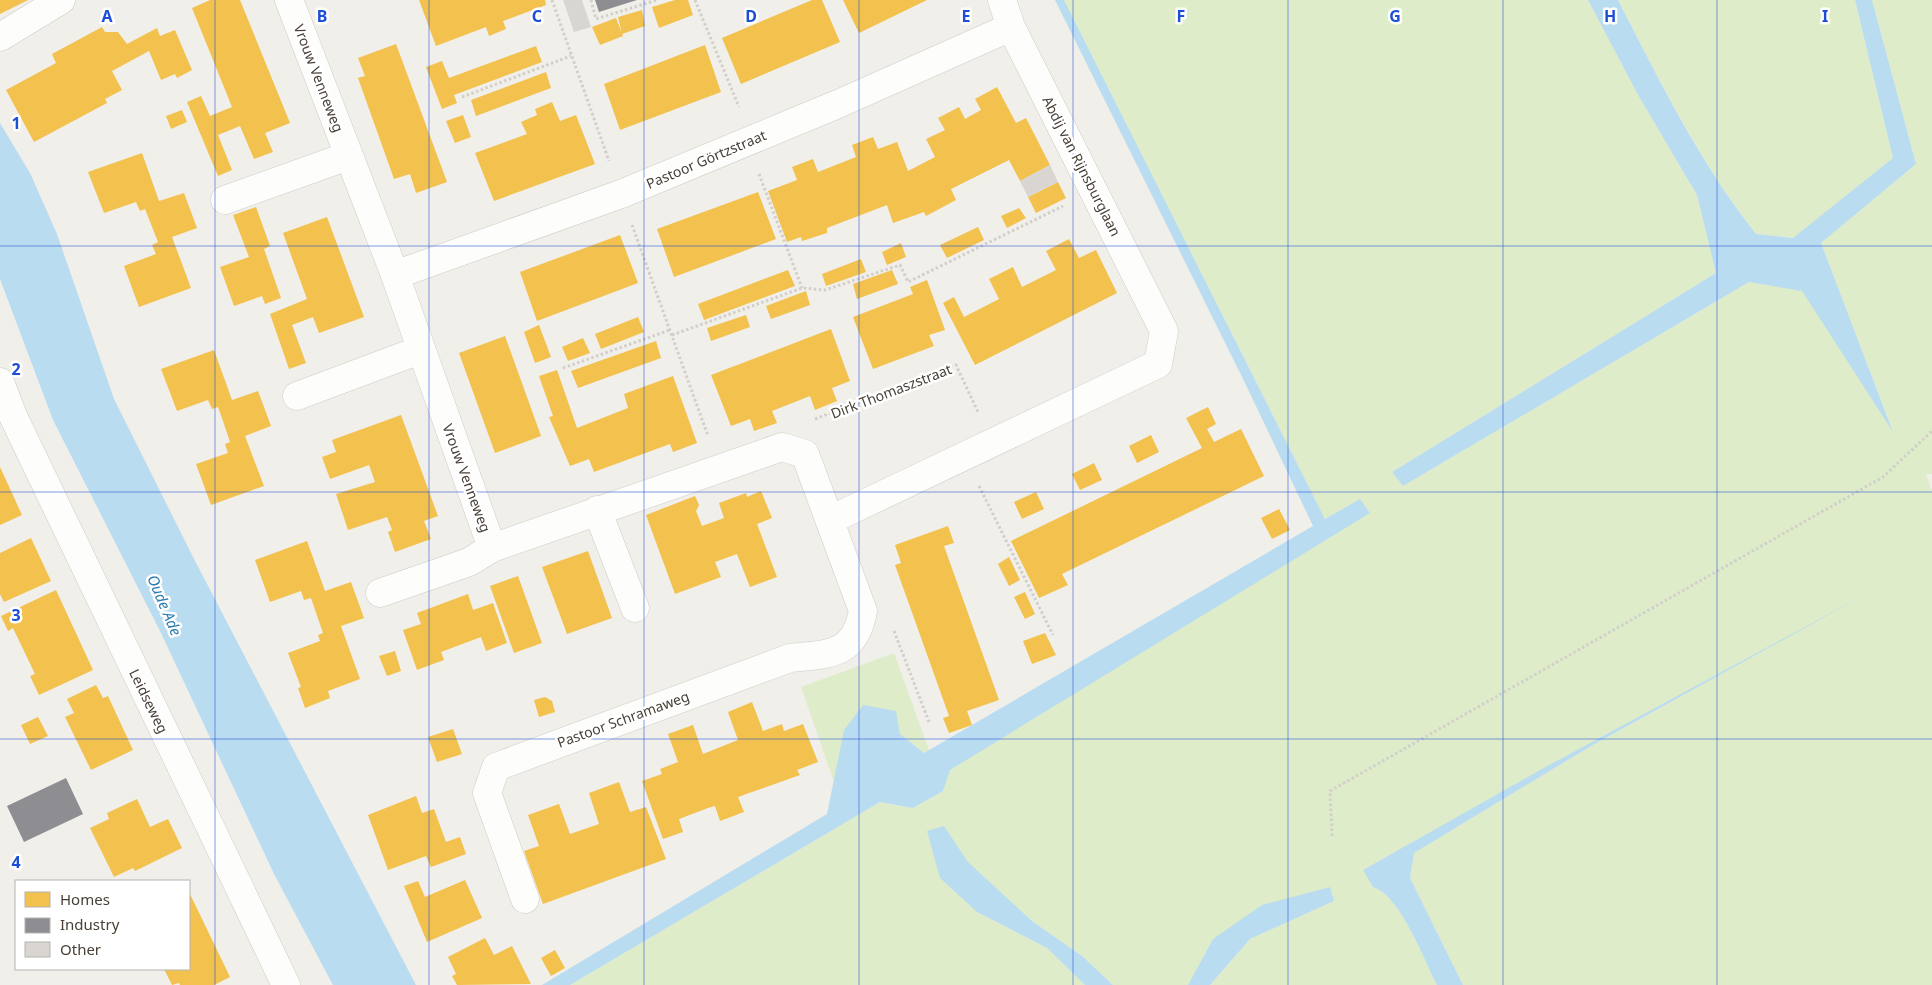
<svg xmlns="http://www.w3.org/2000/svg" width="1932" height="985" font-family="'Noto Sans',sans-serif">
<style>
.green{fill:#dfecc9}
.water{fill:#b9dcf0}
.homes{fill:#f2c14e}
.industry{fill:#8d8d92}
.building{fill:#d9d6d1}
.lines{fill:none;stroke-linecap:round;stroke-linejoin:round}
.minor-casing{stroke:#cecbc6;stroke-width:29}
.path{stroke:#d2cfcb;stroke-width:3;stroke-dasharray:2.5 2.5;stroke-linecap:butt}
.minor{stroke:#fdfdfc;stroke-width:28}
.grid{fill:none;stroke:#1d4ed8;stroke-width:1;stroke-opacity:0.55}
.labels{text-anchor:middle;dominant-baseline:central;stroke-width:5;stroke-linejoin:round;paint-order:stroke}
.street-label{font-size:14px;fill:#484036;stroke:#fff}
.water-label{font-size:15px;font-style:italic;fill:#297bb0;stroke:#fff}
.grid-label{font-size:16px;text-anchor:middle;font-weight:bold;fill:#1d4ed8;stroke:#fff;stroke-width:5;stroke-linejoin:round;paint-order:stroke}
</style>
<rect width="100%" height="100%" fill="#f1efea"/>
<!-- green -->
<path class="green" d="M 1064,0 L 1588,0 L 1638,95 L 1697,195 L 1716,273 L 1392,472 L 1403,486 L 1749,282 L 1802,290 L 1892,429 L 1821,243 L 1916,164 L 1872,0 L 1932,0 L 1932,474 L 1926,474 L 1932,491 L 1932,985 L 1463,985 L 1410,878 L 1414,853 L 1591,746 L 1799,631 L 1363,870 L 1373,887 C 1400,895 1424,960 1437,985 L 1210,985 L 1250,939 L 1334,901 L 1329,887 L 1213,939 L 1188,985 L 1113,985 L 1082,956 L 1032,921 L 968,862 L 944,826 L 977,912 L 1047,948 L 1085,985 L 570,985 L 880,802 L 913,808 L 943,791 L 950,770 L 1360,499 L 1325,519 Z
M 1618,0 L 1855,0 L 1893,158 L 1794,238 L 1756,234 C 1701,163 1659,80 1618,0 Z
M 894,653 L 929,750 L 924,753 L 900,734 L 845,730 L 834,782 L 801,687 Z"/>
<!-- water -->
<path class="water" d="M 1055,0 L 1064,0 L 1325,519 L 1360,499 L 1370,513 L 950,770 L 943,791 L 913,808 L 880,802 L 570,985 L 542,985 L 827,814 L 844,730 L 863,705 L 896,711 L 900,734 L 924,753 L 1313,526 L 1246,385 Z
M 1588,0 L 1618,0 C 1659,80 1700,163 1756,234 L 1793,238 L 1893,158 L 1855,0 L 1872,0 L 1916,164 L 1821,243 L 1893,432 L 1802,291 L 1749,282 L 1403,486 L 1392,472 L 1716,273 L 1697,195 L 1638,95 Z
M 0,123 L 30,173 L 57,234 L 114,399 L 193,557 L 416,985 L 333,985 L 274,874 L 161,633 L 53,420 L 0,279 Z
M 1868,593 L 1591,746 L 1414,853 L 1410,878 L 1463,985 L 1437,985 C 1424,960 1400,895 1373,887 L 1363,870 L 1542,769 Z
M 944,826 L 968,862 L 1032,921 L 1082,956 L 1113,985 L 1085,985 L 1047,948 L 977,912 L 940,878 L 927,831 Z
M 1330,887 L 1334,901 L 1250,939 L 1210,985 L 1188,985 L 1213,939 L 1262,905 Z"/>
<!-- homes -->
<path class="homes" d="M 0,0 L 28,0 L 0,14 Z
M 210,0 L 240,0 L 290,123 L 265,133 L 273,152 L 254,159 L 240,126 L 218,135 L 232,170 L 218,176 L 187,102 L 201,96 L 210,116 L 232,107 L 192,8 Z
M 419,0 L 545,0 L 546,5 L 503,21 L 506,29 L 489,36 L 486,27 L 436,46 Z
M 675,0 L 688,0 L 693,15 L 659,28 L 652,7 Z
M 812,0 L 822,0 L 840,42 L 741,84 L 722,38 Z
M 843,0 L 927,0 L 859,33 Z
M 642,10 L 645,26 L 622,34 L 618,17 Z
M 616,18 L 623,36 L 600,45 L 592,27 Z
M 102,27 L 105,32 L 118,32 L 127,44 L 157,28 L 160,36 L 175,30 L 192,70 L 177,78 L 175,74 L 161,80 L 149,51 L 112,71 L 122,90 L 105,99 L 107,103 L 34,142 L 6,90 L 56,63 L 52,54 Z
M 396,44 L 447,182 L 416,193 L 410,174 L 394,179 L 358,78 L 365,76 L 358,58 Z
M 705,45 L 721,92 L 620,130 L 604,84 Z
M 536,46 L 542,62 L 454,95 L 457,103 L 442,109 L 426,67 L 442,61 L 449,78 Z
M 546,72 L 551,88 L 476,116 L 471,100 Z
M 997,87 L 1016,123 L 1026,118 L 1050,165 L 1020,181 L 1009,160 L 951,189 L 956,200 L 926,216 L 924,212 L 893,223 L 887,205 L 827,228 L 827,233 L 802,241 L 801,237 L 787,242 L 768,191 L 797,180 L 792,167 L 813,159 L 818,172 L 856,157 L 852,145 L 873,137 L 878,149 L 897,142 L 908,171 L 935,157 L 926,139 L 945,130 L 938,118 L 959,107 L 965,119 L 981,110 L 975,99 Z
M 552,102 L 560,121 L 576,115 L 595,164 L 494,201 L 475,153 L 527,134 L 521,122 L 537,115 L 535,109 Z
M 182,110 L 187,122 L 171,129 L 166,116 Z
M 463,115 L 471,137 L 455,143 L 446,121 Z
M 142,153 L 159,201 L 184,193 L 197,228 L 172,237 L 191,288 L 139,307 L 124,266 L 156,254 L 152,245 L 158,242 L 145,209 L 140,211 L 136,202 L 104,213 L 88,172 Z
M 1058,182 L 1066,198 L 1036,213 L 1028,197 Z
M 758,192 L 776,239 L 674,277 L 657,229 Z
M 256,207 L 270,246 L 264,249 L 281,298 L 265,304 L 262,296 L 234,306 L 220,267 L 249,257 L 233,215 Z
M 1019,208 L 1026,218 L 1007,228 L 1001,216 Z
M 327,217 L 364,317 L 319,333 L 313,317 L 292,325 L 306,363 L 289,369 L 270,314 L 307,299 L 283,233 Z
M 978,227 L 984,240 L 947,258 L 940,245 Z
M 620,235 L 638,283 L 537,321 L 520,272 Z
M 1069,239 L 1079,258 L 1096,250 L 1117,293 L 975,365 L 943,303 L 954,297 L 964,317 L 999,299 L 989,279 L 1013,267 L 1022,287 L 1056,270 L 1046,251 Z
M 901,243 L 906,257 L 887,265 L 882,252 Z
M 861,259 L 866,272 L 826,286 L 822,274 Z
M 788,270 L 795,286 L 704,320 L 698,304 Z
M 892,270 L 898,284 L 857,299 L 853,284 Z
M 927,280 L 945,330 L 929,335 L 934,346 L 873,369 L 853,317 L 913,294 L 910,287 Z
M 806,291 L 810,305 L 771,319 L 766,306 Z
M 746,315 L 750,327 L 711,341 L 707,328 Z
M 638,317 L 644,332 L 601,349 L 595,334 Z
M 539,325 L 551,357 L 535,363 L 524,332 Z
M 831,329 L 850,381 L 832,388 L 837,401 L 815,410 L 810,396 L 772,411 L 777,423 L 754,431 L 750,419 L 731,426 L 711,375 Z
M 505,336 L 541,436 L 495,453 L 459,353 Z
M 583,338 L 590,353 L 568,361 L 562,347 Z
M 656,341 L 661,358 L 578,388 L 571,371 Z
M 214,350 L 232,400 L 258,391 L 271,426 L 245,436 L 264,486 L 211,505 L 196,464 L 228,453 L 225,444 L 230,442 L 224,424 L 218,407 L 212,409 L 208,400 L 177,411 L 161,369 Z
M 557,370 L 577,428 L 628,408 L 624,394 L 673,376 L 697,443 L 673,452 L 670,444 L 594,472 L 589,459 L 570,466 L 549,417 L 553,416 L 539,376 Z
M 1208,407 L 1216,424 L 1207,429 L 1214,442 L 1241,429 L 1264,476 L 1062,574 L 1068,585 L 1039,598 L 1011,541 L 1202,448 L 1186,418 Z
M 401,415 L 438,516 L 424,521 L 431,539 L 395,552 L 388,532 L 392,530 L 387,517 L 348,530 L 336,494 L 375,482 L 369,465 L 330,479 L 322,457 L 336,452 L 332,440 Z
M 1151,435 L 1159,452 L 1137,463 L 1129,446 Z
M 1094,463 L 1102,480 L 1080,490 L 1072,474 Z
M 0,467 L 22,515 L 0,525 Z
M 761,491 L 772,518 L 757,524 L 777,577 L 750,587 L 737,554 L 715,562 L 721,577 L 675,594 L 646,515 L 695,496 L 699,505 L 696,511 L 702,526 L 724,518 L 719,503 L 746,493 L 747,497 Z
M 1036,492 L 1044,509 L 1022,519 L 1014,502 Z
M 1279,509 L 1290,530 L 1272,539 L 1261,518 Z
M 948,526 L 954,543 L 944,546 L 999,700 L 967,711 L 972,725 L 949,733 L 943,718 L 949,716 L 895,565 L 901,563 L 895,545 Z
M 31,538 L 51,581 L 4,602 L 0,594 L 0,553 Z
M 307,541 L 325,591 L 351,582 L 364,618 L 341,626 L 360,679 L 328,691 L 330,698 L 305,708 L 298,688 L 301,687 L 288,653 L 320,641 L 318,635 L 323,633 L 311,598 L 304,600 L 301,591 L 270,602 L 255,560 Z
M 588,551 L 612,618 L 567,634 L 542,567 Z
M 1009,557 L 1020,580 L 1009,586 L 998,564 Z
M 518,576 L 542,643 L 514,653 L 490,586 Z
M 56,590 L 93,670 L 39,695 L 30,676 L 35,674 L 13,628 L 8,631 L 1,616 Z
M 1025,592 L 1035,614 L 1025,619 L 1014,597 Z
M 468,594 L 473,610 L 493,603 L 507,643 L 486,651 L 481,637 L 441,652 L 444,660 L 417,670 L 403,630 L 421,624 L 417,613 Z
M 1045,633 L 1056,655 L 1032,664 L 1023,641 Z
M 395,651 L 401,671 L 387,676 L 379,656 Z
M 96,685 L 103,698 L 108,696 L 133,750 L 91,770 L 65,717 L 74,713 L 67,699 Z
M 545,697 L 552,701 L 555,712 L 539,717 L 534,700 Z
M 752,702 L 763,731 L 782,724 L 784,731 L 803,724 L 818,762 L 797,770 L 800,775 L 738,797 L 744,812 L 720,821 L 715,806 L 708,808 L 679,819 L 683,832 L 663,839 L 642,781 L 662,774 L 660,769 L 678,762 L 668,734 L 693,725 L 703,754 L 738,740 L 728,712 Z
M 38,717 L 48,736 L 30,744 L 21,725 Z
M 453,729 L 462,754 L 437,762 L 428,737 Z
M 619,782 L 630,812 L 646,807 L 666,859 L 543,904 L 524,851 L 539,846 L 528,815 L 559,804 L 570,834 L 599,824 L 589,793 Z
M 416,796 L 422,813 L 434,809 L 446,842 L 460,837 L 466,854 L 431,867 L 426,856 L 388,870 L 368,815 Z
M 137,799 L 150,827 L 168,819 L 182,848 L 135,871 L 133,868 L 114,877 L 90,828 L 109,819 L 107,813 Z
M 465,880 L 482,918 L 427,942 L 404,886 L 418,881 L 425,897 Z
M 189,892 L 230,977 L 214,985 L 180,985 L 179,983 L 172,985 L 164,969 L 189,969 Z
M 485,938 L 494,955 L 512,946 L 531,984 L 457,985 L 452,976 L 456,974 L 448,957 Z
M 555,950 L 565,968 L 551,976 L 541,958 Z"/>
<!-- industry -->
<path class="industry" d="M 595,0 L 637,0 L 599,12 Z
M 66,778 L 83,814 L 24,842 L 7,806 Z"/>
<!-- building -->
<path class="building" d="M 563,0 L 582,0 L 591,27 L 574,32 Z
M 1050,165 L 1058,182 L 1028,197 L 1020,181 Z"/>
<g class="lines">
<!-- minor casing -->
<g class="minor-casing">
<path id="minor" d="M 289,0 L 395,275 L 492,548 L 469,562 L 380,593
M 0,37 L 61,0
M 225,200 L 348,156
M 395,275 L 621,194 L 838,104 L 1011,27
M 0,382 L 13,416 L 286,985
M 297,396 L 420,350
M 597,510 L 635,608
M 830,520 L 1158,364 L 1164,331 L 1011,27 L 1002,0
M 492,548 L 782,447 L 805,454 L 863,611 C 855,656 829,654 790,658 L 496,767 L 487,793 L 525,899"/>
</g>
<!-- path -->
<path class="path" d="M 552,0 L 609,161
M 591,0 L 596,19 L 657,0
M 695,0 L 739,107
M 462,97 L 571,56
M 759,174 L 802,288
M 632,225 L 708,436
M 672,335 L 802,288 L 825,290 L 900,265 L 908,282 L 1063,206
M 563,368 L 670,330
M 815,419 L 956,365 L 978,412
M 979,486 L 1053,635
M 894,631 L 929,722
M 1332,836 L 1330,791 L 1883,477 L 1932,431"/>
<!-- minor -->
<use href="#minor" class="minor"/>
</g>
<!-- grid -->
<path class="grid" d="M 215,0 L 215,985M 429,0 L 429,985M 644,0 L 644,985M 859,0 L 859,985M 1073,0 L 1073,985M 1288,0 L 1288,985M 1503,0 L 1503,985M 1717,0 L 1717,985M 0,246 L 1932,246M 0,492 L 1932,492M 0,739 L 1932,739"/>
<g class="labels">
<!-- street labels -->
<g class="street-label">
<text transform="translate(319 78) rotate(69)">Vrouw Venneweg</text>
<text transform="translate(706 159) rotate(-23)">Pastoor Görtzstraat</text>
<text transform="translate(1082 166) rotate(63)">Abdij van Rijnsburglaan</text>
<text transform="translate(891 391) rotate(-21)">Dirk Thomaszstraat</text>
<text transform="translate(467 478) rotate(70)">Vrouw Venneweg</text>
<text transform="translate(149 701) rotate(64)">Leidseweg</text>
<text transform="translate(623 719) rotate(-20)">Pastoor Schramaweg</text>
</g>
<!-- water labels -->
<g class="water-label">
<text transform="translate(165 605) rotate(67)">Oude Ade</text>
</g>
</g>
<g class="grid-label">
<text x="107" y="22">A</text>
<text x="322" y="22">B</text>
<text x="537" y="22">C</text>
<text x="751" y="22">D</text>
<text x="966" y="22">E</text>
<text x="1181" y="22">F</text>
<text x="1395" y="22">G</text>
<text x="1610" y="22">H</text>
<text x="1825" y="22">I</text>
<text x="16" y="129">1</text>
<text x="16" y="375">2</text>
<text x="16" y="621">3</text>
<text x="16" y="868">4</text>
</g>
<!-- legend -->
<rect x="15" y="880" width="175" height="90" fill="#ffffff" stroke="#b6b3af"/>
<rect x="25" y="892" width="25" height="15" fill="#f2c14e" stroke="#b6b3af"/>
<text x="60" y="905" font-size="15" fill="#484036">Homes</text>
<rect x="25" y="918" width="25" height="15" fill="#8d8d92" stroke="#b6b3af"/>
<text x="60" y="930" font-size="15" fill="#484036">Industry</text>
<rect x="25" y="942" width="25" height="15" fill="#d9d6d1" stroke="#b6b3af"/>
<text x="60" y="955" font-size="15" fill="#484036">Other</text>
</svg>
